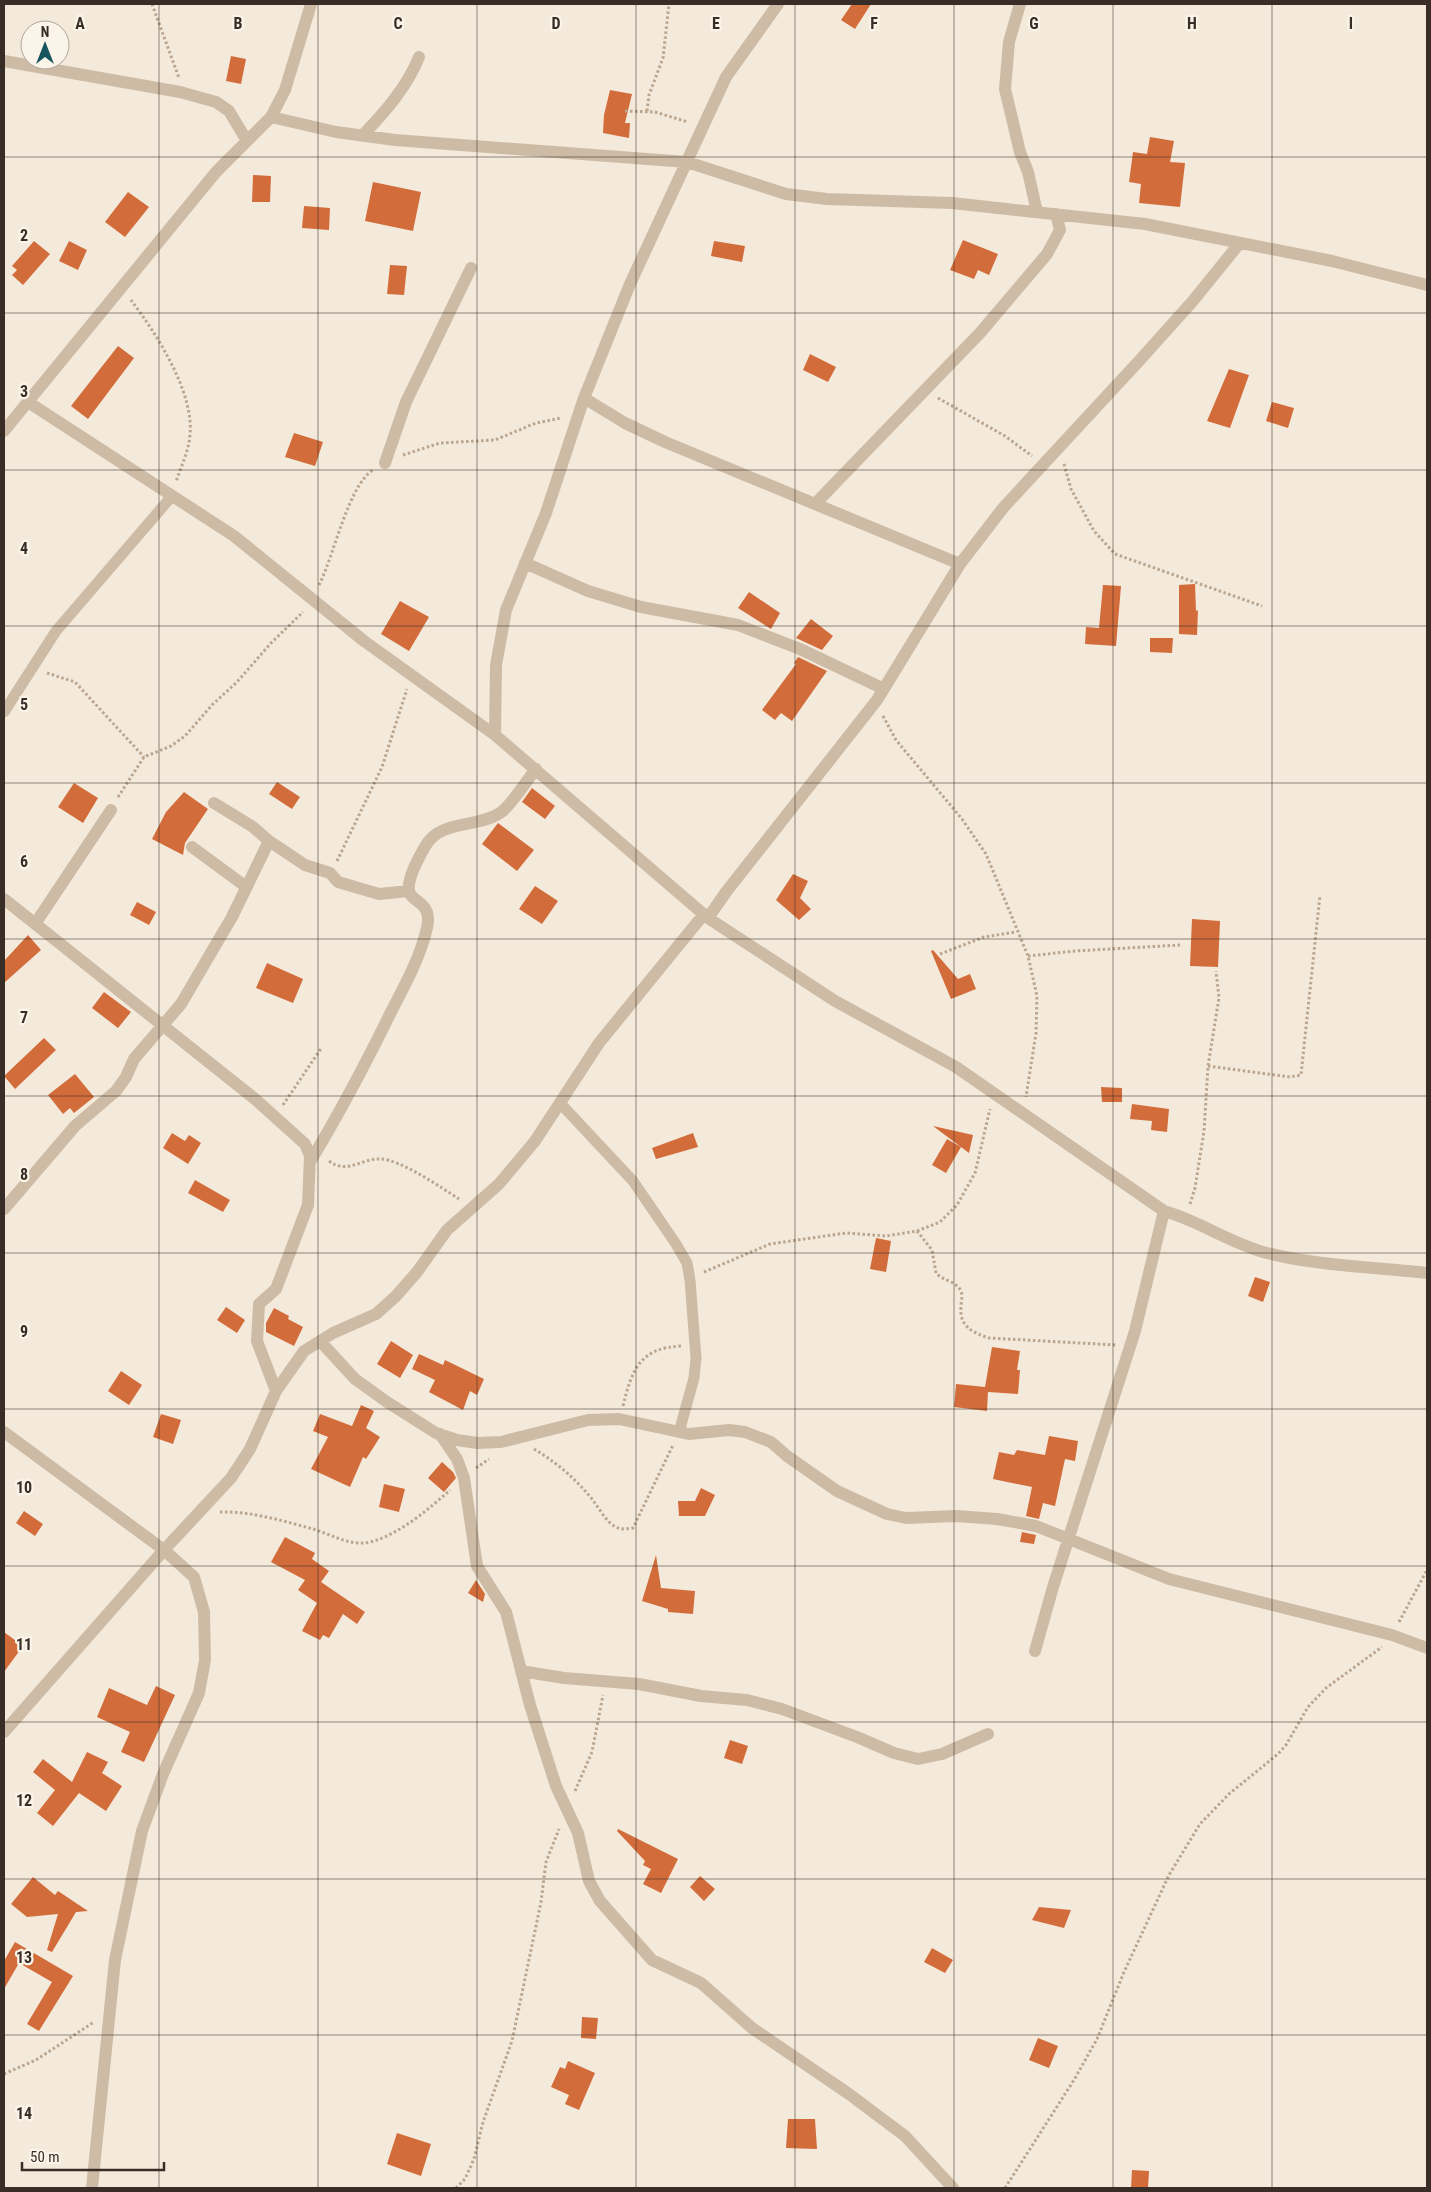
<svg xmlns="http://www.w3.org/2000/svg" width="1431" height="2192" font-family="'Roboto Condensed',sans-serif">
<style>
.building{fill:#d36c3b}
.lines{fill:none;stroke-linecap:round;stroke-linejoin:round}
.path{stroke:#baa58f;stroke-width:3;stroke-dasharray:2.5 2.5;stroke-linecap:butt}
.lane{stroke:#cebba5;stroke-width:11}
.street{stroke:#cebba5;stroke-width:12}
.grid{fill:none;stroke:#392e27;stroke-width:1;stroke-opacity:0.55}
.grid-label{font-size:16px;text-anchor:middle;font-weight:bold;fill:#392e27;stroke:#fbf4e8;stroke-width:4.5;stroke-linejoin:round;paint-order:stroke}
</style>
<rect width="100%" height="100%" fill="#f4eadb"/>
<!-- building -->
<path class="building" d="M 852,4 L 871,4 L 855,29 L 841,20 Z
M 231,56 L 246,59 L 241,84 L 226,81 Z
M 610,90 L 632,94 L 625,123 L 630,123 L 629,138 L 603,133 L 604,115 Z
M 1150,137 L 1174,141 L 1170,162 L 1185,163 L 1180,207 L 1139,203 L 1141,184 L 1129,182 L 1133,152 L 1147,154 Z
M 253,175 L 271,176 L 270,202 L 252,202 Z
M 373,182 L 421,192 L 413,231 L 365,221 Z
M 128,192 L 149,207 L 125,237 L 105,222 Z
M 304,206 L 330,208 L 329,230 L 302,228 Z
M 963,240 L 998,254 L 989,275 L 978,270 L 974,279 L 950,270 Z
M 34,241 L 50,254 L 23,285 L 12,275 L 17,270 L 12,266 Z
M 69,241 L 87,250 L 78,270 L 59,261 Z
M 714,241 L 745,246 L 742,262 L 711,256 Z
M 390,265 L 407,266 L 404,295 L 387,294 Z
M 118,346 L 134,358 L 88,419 L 71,406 Z
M 810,354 L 836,367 L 828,382 L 803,370 Z
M 1229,369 L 1249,375 L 1230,428 L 1207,421 Z
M 1272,402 L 1294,408 L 1288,428 L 1266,421 Z
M 294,433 L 323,442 L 315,466 L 285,457 Z
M 1195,584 L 1196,611 L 1198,610 L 1197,635 L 1179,634 L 1179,585 Z
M 1103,585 L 1121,586 L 1116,646 L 1085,644 L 1086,627 L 1099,628 Z
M 749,592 L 780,613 L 771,629 L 738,608 Z
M 400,601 L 429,617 L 409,651 L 381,634 Z
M 811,619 L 833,636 L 822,650 L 796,638 Z
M 1150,638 L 1173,638 L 1172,653 L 1150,652 Z
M 798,657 L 827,671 L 792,721 L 781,713 L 775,720 L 762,710 L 796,664 L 794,663 Z
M 277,782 L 300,797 L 292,809 L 269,794 Z
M 74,783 L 98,798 L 83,823 L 58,807 Z
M 532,788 L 555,806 L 545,819 L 522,802 Z
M 184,792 L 208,809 L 185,843 L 183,855 L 152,839 L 166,812 Z
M 498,823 L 534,850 L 517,871 L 482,844 Z
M 793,874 L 808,881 L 800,898 L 811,909 L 799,920 L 776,900 Z
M 535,886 L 558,901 L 542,924 L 519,909 Z
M 137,902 L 156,912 L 149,925 L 130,915 Z
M 1192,919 L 1220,921 L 1218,967 L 1190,966 Z
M 28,935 L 41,950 L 4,983 L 4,961 Z
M 933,950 L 958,979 L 970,974 L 976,989 L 951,999 L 931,951 Z
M 267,963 L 303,979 L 293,1003 L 256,988 Z
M 104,992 L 131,1012 L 118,1028 L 92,1008 Z
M 44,1038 L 56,1050 L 15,1089 L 4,1076 Z
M 75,1074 L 94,1097 L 74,1113 L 70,1108 L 63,1114 L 48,1095 Z
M 1101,1087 L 1122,1088 L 1122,1102 L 1102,1102 Z
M 1132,1104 L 1169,1109 L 1167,1132 L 1151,1130 L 1152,1121 L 1130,1119 Z
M 933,1126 L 973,1135 L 969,1153 Z
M 172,1133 L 185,1141 L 189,1135 L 201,1143 L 188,1164 L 163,1148 Z
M 693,1133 L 698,1147 L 656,1159 L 652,1148 Z
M 947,1139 L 961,1147 L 946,1173 L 932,1165 Z
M 195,1180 L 230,1200 L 223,1212 L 188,1193 Z
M 876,1238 L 891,1241 L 886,1272 L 870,1269 Z
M 1255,1277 L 1270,1282 L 1263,1302 L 1248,1296 Z
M 226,1307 L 245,1320 L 237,1333 L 217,1320 Z
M 274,1308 L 289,1316 L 288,1319 L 303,1327 L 294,1346 L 266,1332 L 266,1323 Z
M 391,1341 L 413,1355 L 400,1378 L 377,1364 Z
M 992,1347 L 1020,1351 L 1017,1370 L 1020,1370 L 1018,1394 L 988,1392 L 987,1411 L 954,1407 L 956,1384 L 985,1387 Z
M 419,1354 L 443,1365 L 445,1360 L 484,1379 L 477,1395 L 470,1391 L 463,1410 L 429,1392 L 435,1380 L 412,1369 Z
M 121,1371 L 142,1385 L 129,1405 L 108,1391 Z
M 361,1405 L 374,1411 L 366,1428 L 380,1437 L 366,1459 L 363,1457 L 350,1487 L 311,1469 L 328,1437 L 313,1431 L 320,1414 L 352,1426 Z
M 161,1414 L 181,1420 L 173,1444 L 153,1437 Z
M 1049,1436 L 1078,1441 L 1075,1461 L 1065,1459 L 1055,1506 L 1043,1503 L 1039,1519 L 1026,1516 L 1032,1487 L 993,1479 L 999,1452 L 1014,1455 L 1017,1450 L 1045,1455 Z
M 442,1462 L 453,1472 L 456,1478 L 444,1492 L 428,1478 Z
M 384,1484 L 405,1489 L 399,1512 L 379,1507 Z
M 701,1488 L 715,1495 L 705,1516 L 679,1516 L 678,1501 L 695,1501 Z
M 24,1511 L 43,1524 L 35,1536 L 16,1523 Z
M 1022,1532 L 1036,1535 L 1034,1544 L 1020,1542 Z
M 285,1537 L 315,1553 L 312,1559 L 329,1571 L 321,1582 L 365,1612 L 357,1624 L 343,1614 L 329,1638 L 323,1635 L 320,1640 L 302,1631 L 317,1603 L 298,1590 L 305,1580 L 271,1562 Z
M 656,1555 L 661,1588 L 695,1591 L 693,1614 L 668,1612 L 668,1609 L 642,1601 Z
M 476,1580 L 485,1594 L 483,1602 L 468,1593 Z
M 4,1632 L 23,1646 L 4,1672 Z
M 156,1686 L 175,1695 L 144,1762 L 121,1752 L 130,1732 L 97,1717 L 109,1688 L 147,1705 Z
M 730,1740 L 748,1746 L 742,1764 L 724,1758 Z
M 87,1752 L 108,1762 L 102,1773 L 122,1786 L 106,1811 L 79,1793 L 53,1826 L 37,1813 L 55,1790 L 33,1772 L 43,1759 L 72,1782 Z
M 618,1829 L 678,1859 L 661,1893 L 643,1884 L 651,1869 L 643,1865 L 645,1861 L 617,1831 Z
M 700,1876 L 715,1889 L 704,1901 L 690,1887 Z
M 33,1877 L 55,1895 L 58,1891 L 88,1911 L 76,1912 L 52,1952 L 47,1950 L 58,1914 L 27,1917 L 11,1904 Z
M 1039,1907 L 1071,1910 L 1064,1928 L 1032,1920 Z
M 15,1942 L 73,1976 L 39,2031 L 27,2024 L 52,1982 L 19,1963 L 4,1989 L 4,1961 Z
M 932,1948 L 953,1960 L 945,1973 L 924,1962 Z
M 582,2017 L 598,2018 L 596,2039 L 581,2038 Z
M 1038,2038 L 1058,2046 L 1049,2068 L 1029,2060 Z
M 568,2061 L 595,2073 L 579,2110 L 565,2104 L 569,2095 L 551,2087 L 560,2067 L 565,2069 Z
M 788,2119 L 815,2119 L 817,2149 L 786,2148 Z
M 397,2133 L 431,2144 L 421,2176 L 387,2164 Z
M 1132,2170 L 1149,2171 L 1148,2188 L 1131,2188 Z"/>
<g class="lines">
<!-- path -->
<path class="path" d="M 152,4 L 179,78
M 625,111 L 655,112 L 688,122
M 647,111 L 649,95 L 663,58 L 669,4
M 131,300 C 156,333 194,392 190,434 C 189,451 181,466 176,482
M 938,398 L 1005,436 L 1032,456
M 403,455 L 440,443 L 495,440 L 536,423 L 561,418
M 1064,464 L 1071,489 L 1094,531 L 1115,554 L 1262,606
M 319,585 C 334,556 348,486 373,470
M 47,673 L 75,682 L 144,757
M 883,716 L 896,740 L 962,819 L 986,854 L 1028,956 L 1037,996 L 1036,1033 L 1026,1097
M 118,797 L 144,757 L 171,746 L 185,736 L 212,705 L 237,682 L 271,643 L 303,612
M 337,861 L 382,767 L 407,689
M 940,954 L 984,937 L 1016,932
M 1028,956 L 1075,951 L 1180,945
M 1208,1066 L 1290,1077 L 1301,1075 L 1320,895
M 283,1105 L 322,1047
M 329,1161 C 347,1175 362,1158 380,1159 C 400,1159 442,1188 459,1199
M 1190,1204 L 1195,1188 L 1204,1131 L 1208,1066 L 1219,998 L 1216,971
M 917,1231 L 932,1250 L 936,1273 C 943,1281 956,1281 961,1291 C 963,1296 961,1302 961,1307 C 959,1327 974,1333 989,1338 L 1116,1345
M 704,1272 L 770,1244 L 846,1233 L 886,1236 L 917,1231 L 940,1222 L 957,1205 L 975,1173 L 990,1109
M 623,1406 C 632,1369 640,1348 681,1346
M 534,1449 C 556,1462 576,1479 592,1499 C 599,1508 605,1520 614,1526 C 620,1530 626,1529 633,1528 L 673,1445
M 476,1468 L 489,1459
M 220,1512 C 250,1511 284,1521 313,1529 C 333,1535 352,1548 374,1541 C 402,1532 429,1509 450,1490
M 1399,1622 L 1427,1570
M 575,1791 L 592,1752 L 603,1695
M 4,2074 L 36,2060 L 94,2022
M 456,2188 L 465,2179 L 474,2159 L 483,2122 L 512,2041 L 541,1902 L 546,1862 L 559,1829
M 1005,2188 L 1074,2080 L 1097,2039 L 1124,1972 L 1169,1875 L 1200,1824 L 1229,1794 L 1278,1754 L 1286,1745 L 1308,1707 L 1326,1688 L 1382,1647"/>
<!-- lane -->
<path class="lane" d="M 4,712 L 56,631 L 172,496
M 560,1103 L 633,1181 L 676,1244 L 687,1263 L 690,1280 L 696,1358 L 694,1378 L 679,1432"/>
<!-- street -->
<path class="street" d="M 1020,4 L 1009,42 L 1005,89 L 1020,152 L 1028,172 L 1037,212
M 4,61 L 180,92 L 216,102 L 229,111 L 247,141
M 271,117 L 336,132 L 395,140 L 687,162 L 786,194 L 827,199 L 952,203 L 1145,224 L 1332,261 L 1427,285
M 363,135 C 385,112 407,87 419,57
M 584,398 L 625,423 L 665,442 L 960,564
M 28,402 L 234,536 L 364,641 L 495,735 L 708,918 L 835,1001 L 956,1067 L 1164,1211 C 1200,1221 1231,1244 1267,1253 C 1319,1266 1374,1267 1427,1273
M 4,431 L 216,172 L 271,117 L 285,90 L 311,4
M 385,463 L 406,402 L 471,268
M 815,504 L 980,333 L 1047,254 L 1060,230 L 1056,214
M 525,563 L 588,591 L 641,607 L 738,625 L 800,649 L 884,689
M 495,735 L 496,665 L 506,610 L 546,513 L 584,398 L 630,284 L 726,77 L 778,4
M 214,803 L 253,827 L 269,841 L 305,865 L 330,873 L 338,882 L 379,894 L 409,891
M 192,847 L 245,886
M 4,899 L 255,1099 L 305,1144 L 310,1156 L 308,1205 L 276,1289 L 259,1304 L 257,1341 L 276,1391
M 708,918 L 726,892 L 877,700 L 960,564 L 1003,508 L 1139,361 L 1192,302 L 1239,244
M 35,924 L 111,810
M 310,1162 C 339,1114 366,1063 391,1012 C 405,985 420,958 427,928 C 433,901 411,903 409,891 C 407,878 419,857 426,845 C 441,820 477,828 500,813 C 512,805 526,781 536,769
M 4,1209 L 75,1126 L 116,1091 L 126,1077 L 134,1059 L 181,1004 L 232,917 L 269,841
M 320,1341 L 355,1379 L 387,1402 L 436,1433 L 457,1440 L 477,1443 L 501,1442 L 588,1420 L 619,1419 L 689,1434 L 729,1430 L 745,1432 L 771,1442 L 787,1456 L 837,1491 L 887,1514 L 906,1518 L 956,1516 L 997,1519 L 1036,1526 L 1169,1579 L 1392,1635 L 1427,1648
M 4,1432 L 164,1550 L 194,1577 L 204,1612 L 205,1660 L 199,1693 L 163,1774 L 142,1831 L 115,1960 L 92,2188
M 440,1434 L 457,1459 L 464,1478 L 477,1566 L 506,1612 L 530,1705 L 556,1786 L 578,1833 L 589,1881 L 600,1901 L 652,1960 L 701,1983 L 752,2028 L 849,2094 L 905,2136 L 953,2188
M 1035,1651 L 1053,1587 L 1135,1331 L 1164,1211
M 521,1671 L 564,1678 L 639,1684 L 701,1696 L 747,1700 L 782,1709 L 857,1737 L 894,1753 L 918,1759 L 942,1754 L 988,1734
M 4,1732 L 164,1550 L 231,1478 L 250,1449 L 276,1391 L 304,1351 L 333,1333 L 376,1314 L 396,1296 L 417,1272 L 447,1230 L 499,1184 L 535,1141 L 599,1043 L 704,914"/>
</g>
<!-- grid -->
<path class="grid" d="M 159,4 L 159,2188M 318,4 L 318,2188M 477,4 L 477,2188M 636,4 L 636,2188M 795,4 L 795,2188M 954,4 L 954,2188M 1113,4 L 1113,2188M 1272,4 L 1272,2188M 4,157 L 1427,157M 4,313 L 1427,313M 4,470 L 1427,470M 4,626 L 1427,626M 4,783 L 1427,783M 4,939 L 1427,939M 4,1096 L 1427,1096M 4,1253 L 1427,1253M 4,1409 L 1427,1409M 4,1566 L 1427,1566M 4,1722 L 1427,1722M 4,1879 L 1427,1879M 4,2035 L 1427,2035"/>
<g class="grid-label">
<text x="80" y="29">A</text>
<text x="238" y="29">B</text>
<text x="398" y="29">C</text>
<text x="556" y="29">D</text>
<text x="716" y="29">E</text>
<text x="874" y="29">F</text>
<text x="1034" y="29">G</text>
<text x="1192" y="29">H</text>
<text x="1351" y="29">I</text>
<text x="24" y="241">2</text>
<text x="24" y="397">3</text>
<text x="24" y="554">4</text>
<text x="24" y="710">5</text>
<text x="24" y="867">6</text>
<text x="24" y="1023">7</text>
<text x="24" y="1180">8</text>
<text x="24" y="1337">9</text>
<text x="24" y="1493">10</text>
<text x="24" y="1650">11</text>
<text x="24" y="1806">12</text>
<text x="24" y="1963">13</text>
<text x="24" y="2119">14</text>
</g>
<!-- border -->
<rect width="1431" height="2192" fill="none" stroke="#392e27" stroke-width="10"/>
<!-- north arrow -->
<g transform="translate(45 45)"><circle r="24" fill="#fbf4e8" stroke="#ada59b"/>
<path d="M0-4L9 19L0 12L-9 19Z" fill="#18555f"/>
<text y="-8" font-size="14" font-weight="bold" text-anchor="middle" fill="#392e27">N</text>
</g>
<!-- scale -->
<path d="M22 2162v8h142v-8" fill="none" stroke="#392e27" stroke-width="2.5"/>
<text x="30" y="2162" font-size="15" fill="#392e27" stroke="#fbf4e8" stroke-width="4" paint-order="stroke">50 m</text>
</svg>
